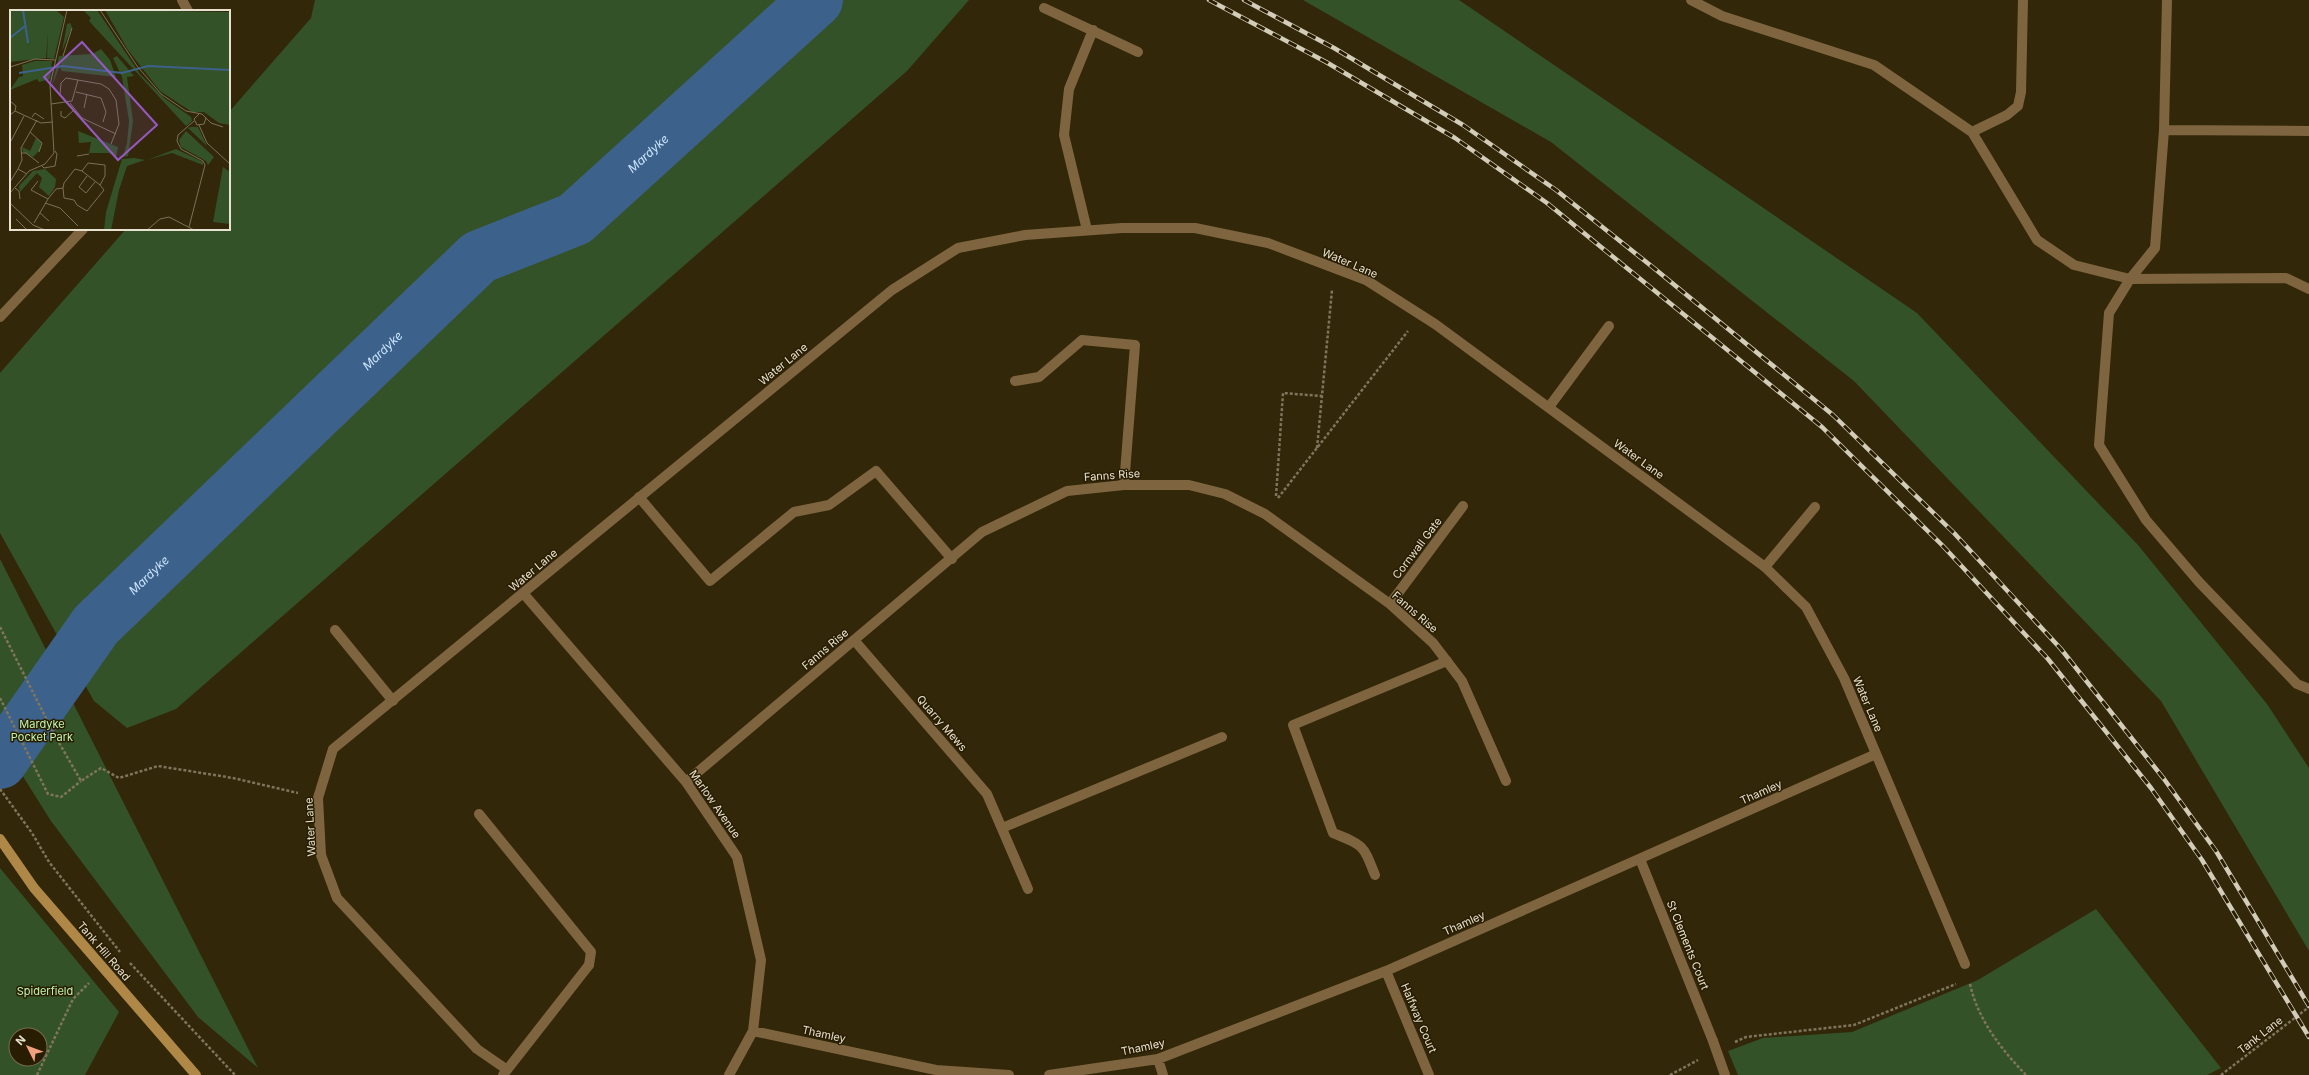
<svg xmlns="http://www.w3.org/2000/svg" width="2309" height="1075" font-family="Inter,sans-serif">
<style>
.green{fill:#345228;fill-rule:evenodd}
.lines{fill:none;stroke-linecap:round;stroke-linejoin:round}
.river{stroke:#3c628b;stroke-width:54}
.path{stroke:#7f755c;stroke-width:2.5;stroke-dasharray:3 2;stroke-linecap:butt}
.lane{stroke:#7e653f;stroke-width:10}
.street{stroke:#7e653f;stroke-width:10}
.secondary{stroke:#af8747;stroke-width:10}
.rail-casing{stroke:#d3ccb9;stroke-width:4.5}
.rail{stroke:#281d01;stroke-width:3;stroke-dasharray:9;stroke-linecap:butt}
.labels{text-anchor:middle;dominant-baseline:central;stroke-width:3;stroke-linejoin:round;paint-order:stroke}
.street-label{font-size:11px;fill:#e8e1d0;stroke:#281d01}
.park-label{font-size:11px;fill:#c0f5ac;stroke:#281d01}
.water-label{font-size:12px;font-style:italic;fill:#cce4fe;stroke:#281d01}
.inset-river{fill:none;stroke:#3c628b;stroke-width:2}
.inset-road{fill:none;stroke:#7b7158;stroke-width:1}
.view{fill:#9659c3;fill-opacity:0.15;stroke:#9659c3;stroke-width:2}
.inset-edge{fill:none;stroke:#e8e1d0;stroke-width:2}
</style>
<rect width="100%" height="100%" fill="#322708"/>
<!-- green -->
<path class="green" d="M 315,0 L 969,0 L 907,71 L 176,709 L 127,728 L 94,701 L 0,533 L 0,373 L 126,229 L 229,229 L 229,112 L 311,18 Z
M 1303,0 L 1459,0 L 1917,313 L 2138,545 L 2267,704 L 2309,768 L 2309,951 L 2161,701 L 1854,381 L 1551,142 Z
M 0,559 L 258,1068 L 198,1017 L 51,821 L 0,740 Z
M 0,868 L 119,1012 L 85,1075 L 0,1075 ZM 16,1035 L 40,1035 L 40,1059 L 16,1059 Z
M 2096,909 L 2221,1068 L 2207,1075 L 1738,1075 L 1728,1051 L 1763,1038 L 1852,1032 L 1978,980 Z"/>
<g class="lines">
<!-- river -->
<path class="river" id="s1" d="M 0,762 L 96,625 L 479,257 L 575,219 L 816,0"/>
<!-- path -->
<path class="path" d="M 1317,448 L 1332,290
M 1276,496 L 1283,393 L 1322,396
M 1278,498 L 1408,331
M 0,627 L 54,734 L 81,781 L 101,768 L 119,778 L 158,766 L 233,778 L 298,793
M 0,698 L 48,794 L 61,797 L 81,781
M 0,789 L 32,833 L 49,862 L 120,952
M 130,963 L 235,1075
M 1970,984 C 1978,1020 2001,1049 2026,1075
M 1735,1042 L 1746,1037 L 1854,1025 L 1956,984
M 37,1075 L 73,999 L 89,983
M 1670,1075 L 1698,1060
M 2221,1075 L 2309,1007"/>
<!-- lane -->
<path class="lane" d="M 182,0 L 188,11
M 1691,0 L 1722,16 L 1874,65 L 1972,132 L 2037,240 L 2074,265 L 2130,279 L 2286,278 L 2309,289
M 2167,0 L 2164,130 L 2155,248 L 2130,279 L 2109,313 L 2099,445 L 2146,520 L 2199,582 L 2297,684 L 2309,689
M 2164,130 L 2309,131
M 1972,132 L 2007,115 L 2018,106 L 2021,92 L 2023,0
M 0,317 L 83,229
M 1015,381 L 1039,377 L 1082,340 L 1135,345 L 1124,485
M 1549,407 L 1609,326
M 639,497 L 710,581 L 794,512 L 829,505 L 876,471 L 952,559
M 1765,567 L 1815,507
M 335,630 L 393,701
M 479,814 L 591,952 L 589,965
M 1375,875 C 1363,845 1364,845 1333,833 L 1293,725 L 1447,661
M 1713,1041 L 1725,1075"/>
<!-- street -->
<path class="street" d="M 1044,8 L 1138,52
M 1087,230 L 1064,135 L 1069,89 L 1093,30
M 523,593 L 686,782 L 737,857 L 761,960 L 753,1031 L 729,1075
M 1390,604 L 1463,506
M 854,640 L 987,794 L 1028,889
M 686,782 L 982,532 L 1067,491 L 1124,485 L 1189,485 L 1225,494 L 1265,514 L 1390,604 L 1433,643 L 1462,681 L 1506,781
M 1002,828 L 1222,737
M 1640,859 L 1713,1041
M 1386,971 L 1429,1075
M 753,1031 L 936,1070 L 1009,1075
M 1158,1059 L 1163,1075
M 506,1069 L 477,1049 L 337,898 L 321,855 L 318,798 L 333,749 L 892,290 L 958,248 L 1025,235 L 1122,228 L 1195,228 L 1268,243 L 1366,280 L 1435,324 L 1765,567 L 1806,607 L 1844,678 L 1965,964
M 503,1075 L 589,965
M 1049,1075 L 1158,1059 L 1386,971 L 1876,754"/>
<!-- secondary -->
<path class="secondary" d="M 0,839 L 34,888 L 196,1075"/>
<!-- rail casing -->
<g class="rail-casing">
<path id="rail" d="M 1209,0 L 1326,62 L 1455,138 L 1547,203 L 1822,427 L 1942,545 L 2048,659 L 2151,788 L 2202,860 L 2309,1037
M 1244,0 L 1334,48 L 1463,125 L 1556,190 L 1655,269 L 1833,415 L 1954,533 L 2061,649 L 2164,779 L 2216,851 L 2309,1006"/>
</g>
<!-- rail -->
<use href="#rail" class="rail"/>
</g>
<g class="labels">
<!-- street labels -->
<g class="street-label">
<text transform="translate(1350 263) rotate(23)">Water Lane</text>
<text transform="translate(783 364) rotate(-39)">Water Lane</text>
<text transform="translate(1639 459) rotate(36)">Water Lane</text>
<text transform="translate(1112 475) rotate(-4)">Fanns Rise</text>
<text transform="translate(1417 548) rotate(-53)">Cornwall Gate</text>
<text transform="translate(533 570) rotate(-40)">Water Lane</text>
<text transform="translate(1415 612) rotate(41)">Fanns Rise</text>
<text transform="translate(825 649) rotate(-40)">Fanns Rise</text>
<text transform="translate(1868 704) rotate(67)">Water Lane</text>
<text transform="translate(942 723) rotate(49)">Quarry Mews</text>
<text transform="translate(1761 792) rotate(-24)">Thamley</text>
<text transform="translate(715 804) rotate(55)">Marlow Avenue</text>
<text transform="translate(310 827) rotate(-93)">Water Lane</text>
<text transform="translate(1464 923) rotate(-24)">Thamley</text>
<text transform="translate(1688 945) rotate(68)">St Clements Court</text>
<text transform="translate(104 951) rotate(49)">Tank Hill Road</text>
<text transform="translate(1419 1018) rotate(67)">Halfway Court</text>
<text transform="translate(824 1034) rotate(12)">Thamley</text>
<text transform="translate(2260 1035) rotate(-38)">Tank Lane</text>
<text transform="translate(1143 1047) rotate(-12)">Thamley</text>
</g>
<!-- park labels -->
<g class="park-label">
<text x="42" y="724">Mardyke<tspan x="42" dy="13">Pocket Park</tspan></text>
<text x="45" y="991">Spiderfield</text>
</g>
<!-- water labels -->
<g class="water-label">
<text stroke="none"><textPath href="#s1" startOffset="900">Mardyke</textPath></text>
<text stroke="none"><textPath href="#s1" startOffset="564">Mardyke</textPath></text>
<text stroke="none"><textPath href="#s1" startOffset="240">Mardyke</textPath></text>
</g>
</g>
<!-- overview -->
<g transform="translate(10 10)">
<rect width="220" height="220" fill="#322708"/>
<path d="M 0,0 L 46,0 L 54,7 L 44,49 L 37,48 L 38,22 L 36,48 L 0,52 ZM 73,0 L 87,0 L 130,64 L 154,88 L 181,107 L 182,111 L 176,116 L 79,11 L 81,8 ZM 95,0 L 220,2 L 220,115 L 209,113 L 194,102 L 182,102 L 150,81 L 118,40 ZM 60,13 L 62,17 L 52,41 L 57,14 ZM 91,39 L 100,50 L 106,67 L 52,61 L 50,58 L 52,50 L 42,76 L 49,46 L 82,44 ZM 107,46 L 124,66 L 117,67 L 123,111 L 118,146 L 113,147 L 117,133 L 119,111 L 112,67 L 103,48 ZM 25,51 L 42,51 L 40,69 L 29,72 L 27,69 L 0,80 L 9,67 L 13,66 L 12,55 ZM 181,117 L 188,117 L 197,136 L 178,118 ZM 68,121 L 108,137 L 106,147 L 99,143 L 79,143 L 81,132 L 69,133 ZM 176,121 L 204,147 L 198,155 L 196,151 L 171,137 L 169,130 ZM 26,128 L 31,132 L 30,140 L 23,147 L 13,142 L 12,137 L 20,141 ZM 166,139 L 193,152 L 193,155 L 162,143 L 137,150 ZM 124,148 L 135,150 L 117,156 L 109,180 L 101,220 L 94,220 L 96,202 L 112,149 ZM 213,157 L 220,162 L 220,214 L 203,212 ZM 35,159 L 46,169 L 45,177 L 39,186 L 29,177 L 32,168 L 27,163 L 10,182 L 9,176 L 23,161 Z" fill="#345228"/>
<path class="inset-river" d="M 13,0 L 18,33M 0,28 L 15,16M 9,63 L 53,56 L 112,63 L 138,56 L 220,60"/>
<path class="inset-road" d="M 90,0 L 127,56 L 151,84 L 176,101 L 192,104 L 201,113 L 213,117M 53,46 L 62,18M 0,57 L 25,49 L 45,50M 66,82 L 91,88 L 96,102 L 93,112M 50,85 L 51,73 L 56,68 L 91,74 L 99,79 L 106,90 L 109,114 L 101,134M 0,91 L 6,96 L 5,101M 60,93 L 72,108 L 106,124M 41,94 L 62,91 L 68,70M 74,98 L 77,84M 51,101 L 51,106 L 55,108 L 64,100M 189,104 L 184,109 L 187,115 L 194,114 L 196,108M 0,105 L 5,101 L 31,113 L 43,112M 22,107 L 25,103 L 34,109M 189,115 L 197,133 L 220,154M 20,122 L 32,133 L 29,142M 1,131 L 14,106M 11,143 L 16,143 L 29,153M 67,146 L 79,144M 32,156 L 34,158 L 45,156 L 47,144 L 45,141M 72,161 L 90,175M 17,164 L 8,159 L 12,150 L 11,138 L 27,110M 77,166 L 69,177 L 76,183 L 85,172M 0,172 L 8,159M 5,178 L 9,181 L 10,189M 0,183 L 19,161 L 35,154 L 44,143 L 40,75 L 57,0M 38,189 L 46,179 L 53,178 L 54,173 L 65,159 L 72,161 L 78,153 L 95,155 L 95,166 L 90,175 L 94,180 L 77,201 L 67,195 L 64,190 L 54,188 L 53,178M 0,193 L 23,215 L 35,220M 35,193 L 50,198 L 68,216M 30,203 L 39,211M 6,209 L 17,220M 24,213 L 38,189 L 21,180 L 28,171M 179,217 L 195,155 L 193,151 L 171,139 L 167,131 L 168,125 L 184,111M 137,220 L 150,209 L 159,207 L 184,220"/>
<path class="view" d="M 72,32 L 147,115 L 108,150 L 34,67 Z"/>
<rect width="220" height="220" class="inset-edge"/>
</g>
<!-- north arrow -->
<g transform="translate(28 1047) rotate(312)"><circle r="19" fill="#281d01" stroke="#756b54"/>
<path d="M0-3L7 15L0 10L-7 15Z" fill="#f2a17e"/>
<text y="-6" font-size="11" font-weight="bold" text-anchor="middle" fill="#e8e1d0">N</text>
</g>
</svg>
